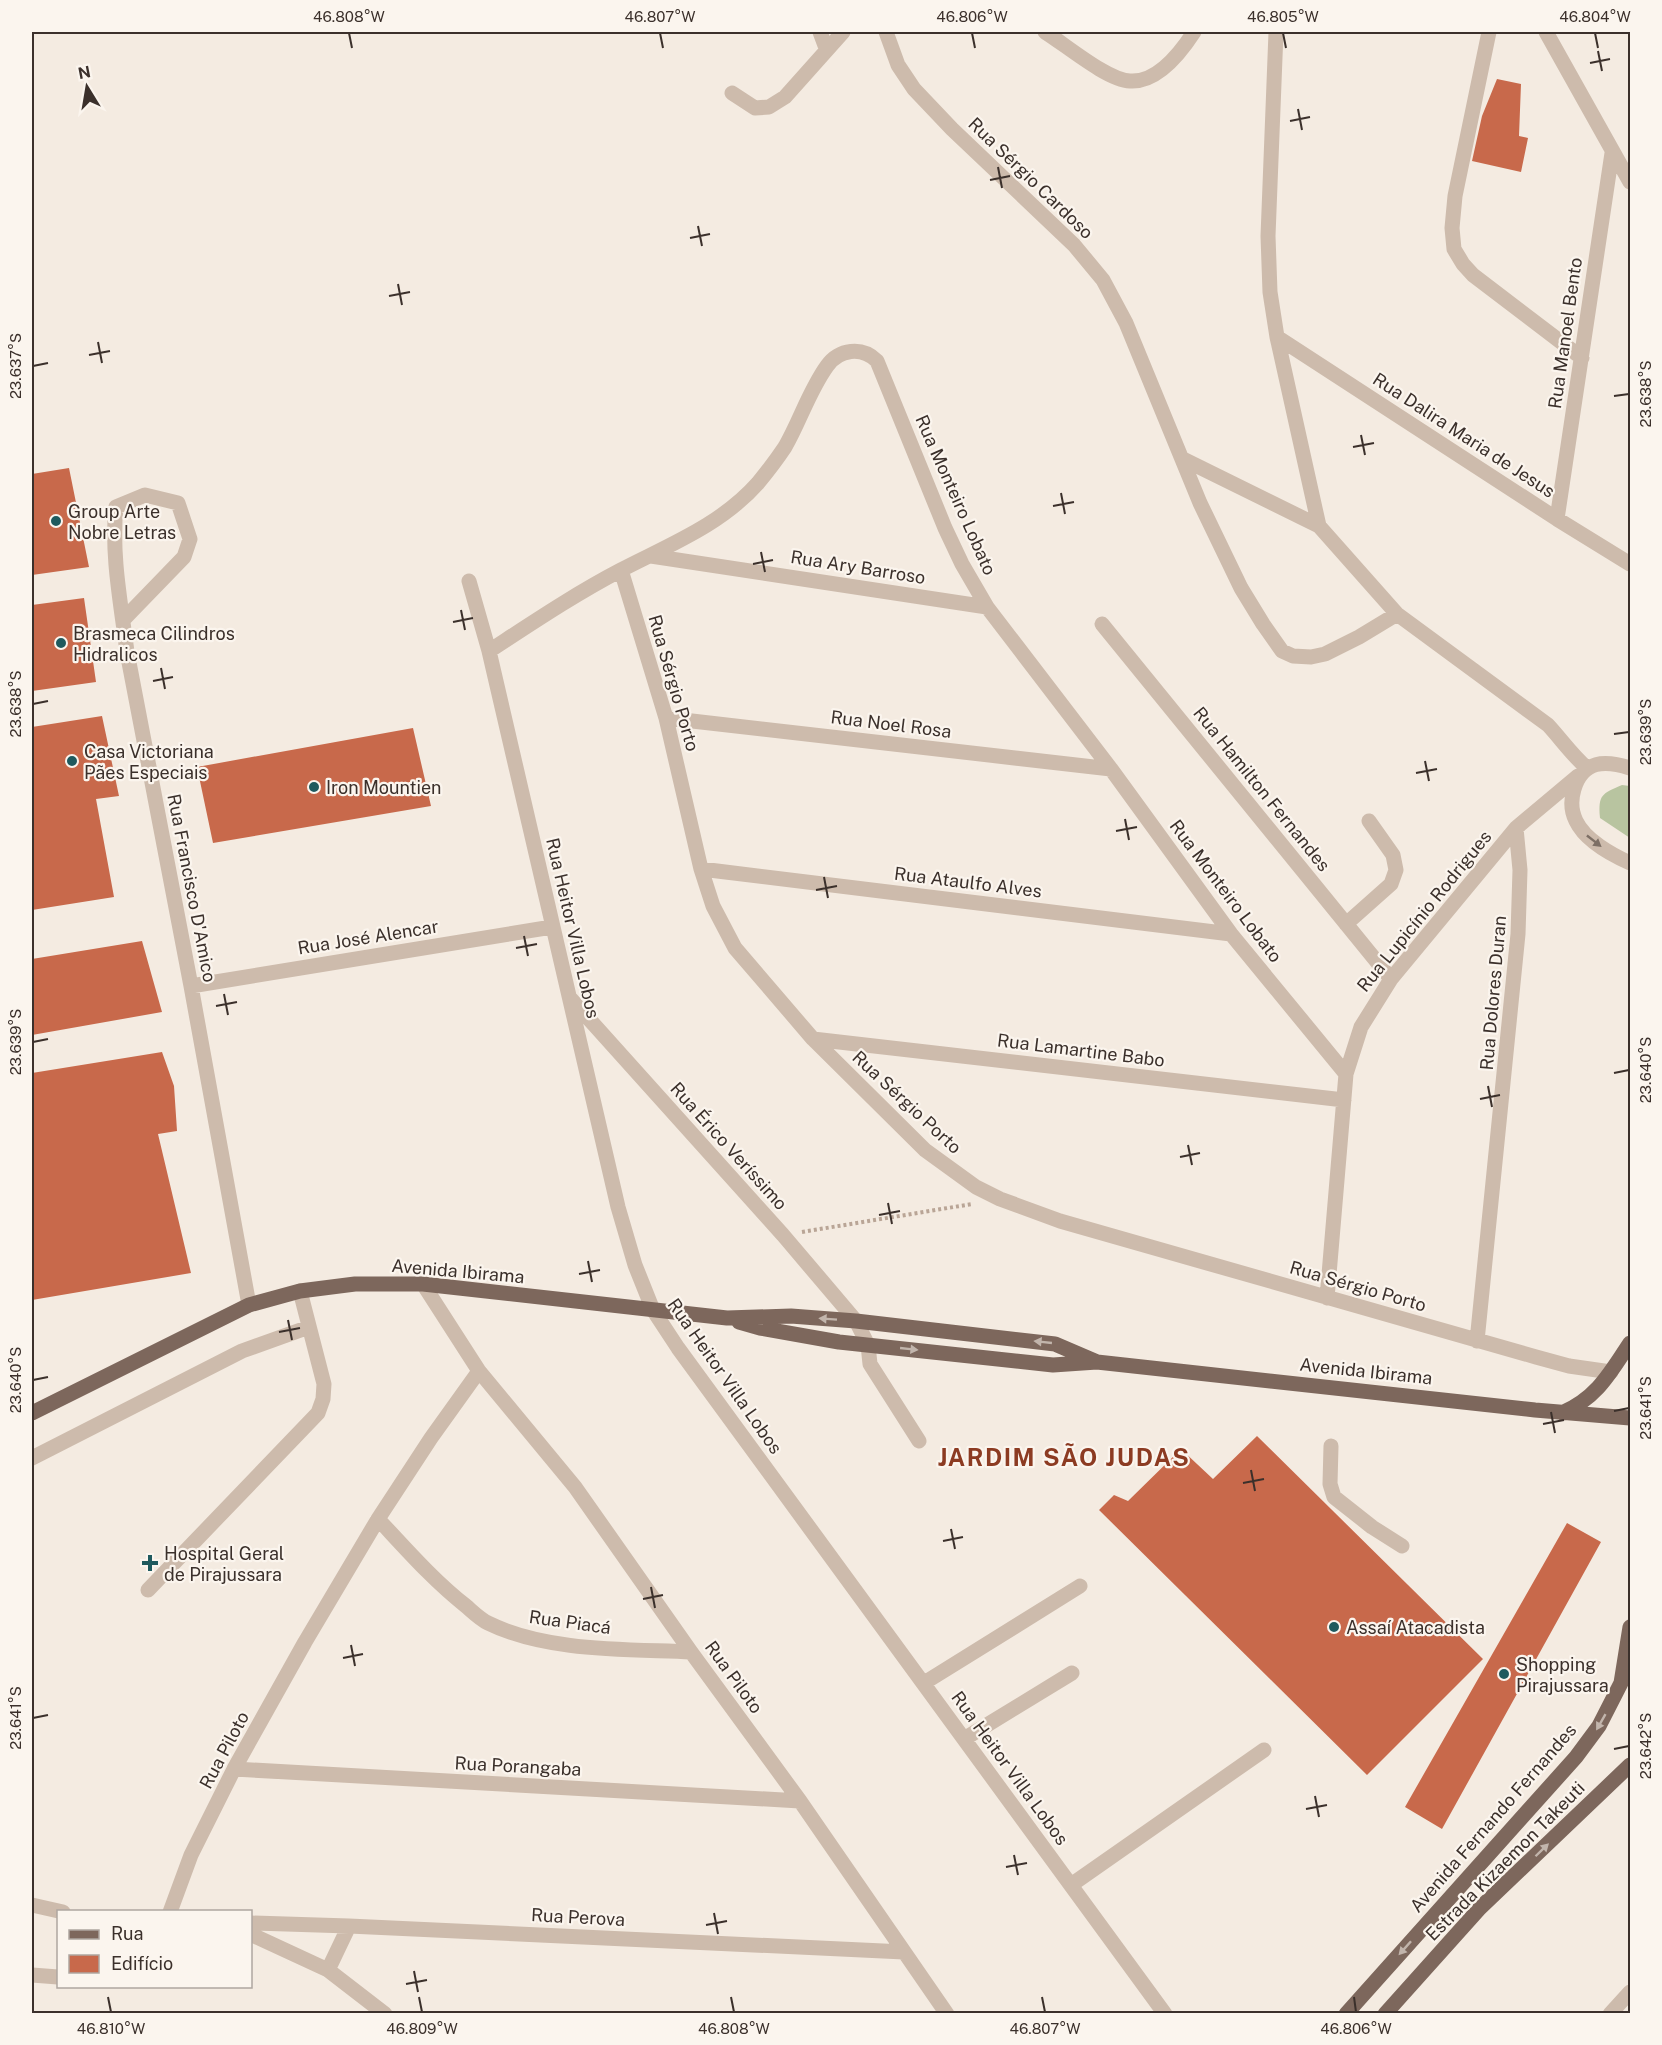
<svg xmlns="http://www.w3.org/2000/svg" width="1662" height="2045" font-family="'Public Sans',sans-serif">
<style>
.green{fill:#b8c4a0}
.building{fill:#c8694b}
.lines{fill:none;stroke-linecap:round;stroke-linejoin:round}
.path{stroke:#b9a596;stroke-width:4;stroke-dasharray:3 3;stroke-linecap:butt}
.minor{stroke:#cdbbac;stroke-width:15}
.major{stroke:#7d675c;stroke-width:15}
.oneway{fill:#7d6f65}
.oneway2{fill:#c2b5ac}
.ticks{fill:none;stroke:#3b302b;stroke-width:2}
.poi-dot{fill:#1f5a5e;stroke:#fbf5ee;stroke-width:2}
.labels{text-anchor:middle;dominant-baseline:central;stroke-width:4.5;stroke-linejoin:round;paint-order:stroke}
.street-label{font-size:18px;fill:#3b302b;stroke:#fbf5ee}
.poi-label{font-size:18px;fill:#3b302b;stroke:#fbf5ee;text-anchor:start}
.district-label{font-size:24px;font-weight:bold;letter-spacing:1.5px;fill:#8c3b22;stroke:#fbf5ee}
.neatline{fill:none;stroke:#3b302b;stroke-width:2}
.ticks-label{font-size:15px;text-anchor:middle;fill:#3b302b}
</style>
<rect width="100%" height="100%" fill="#f4ebe1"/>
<!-- green -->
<path class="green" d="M 1622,785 L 1630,786 L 1630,838 L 1600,818 C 1598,794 1602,794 1622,785 Z"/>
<!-- building -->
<path class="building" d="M 1497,79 L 1521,84 L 1519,136 L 1528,138 L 1521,172 L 1472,161 L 1482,116 Z
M 69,468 L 89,567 L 32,575 L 32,474 Z
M 84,598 L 96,682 L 32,691 L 32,605 Z
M 102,716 L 119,796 L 96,799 L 114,897 L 32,910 L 32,727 Z
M 413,728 L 431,806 L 213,843 L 197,767 Z
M 142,941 L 162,1012 L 32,1035 L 32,959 Z
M 162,1052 L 174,1086 L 177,1131 L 158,1134 L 191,1273 L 32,1300 L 32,1073 Z
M 1257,1436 L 1483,1659 L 1367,1775 L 1099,1510 L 1114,1495 L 1128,1501 L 1181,1449 L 1213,1479 Z
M 1567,1523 L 1601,1542 L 1442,1829 L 1405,1807 Z"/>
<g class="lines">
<!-- path -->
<path class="path" d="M 802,1232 L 972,1204"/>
<!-- minor -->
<path class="minor" d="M 820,32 L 826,48
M 886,32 L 898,65 L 914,89 L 952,129 L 1074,245 L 1103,280 L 1126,323 L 1200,503 L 1241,588 L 1263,624 L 1282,651 L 1293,656 L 1311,657 L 1325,654 L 1359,637 L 1397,614
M 1045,32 C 1066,45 1107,80 1130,81 C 1158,83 1181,52 1194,32
M 1276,32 L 1268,236 L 1270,292 L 1277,337 L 1319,526 L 1397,614 L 1548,725 C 1561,739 1572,755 1587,768
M 1489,32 L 1455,196 L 1452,228 L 1454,249 L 1463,264 L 1473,275 L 1582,358
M 1546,32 L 1630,182
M 732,93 L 755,108 L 769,107 L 785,97 L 843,32
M 1277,337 L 1557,519 L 1630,564
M 1183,459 L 1319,526
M 1557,519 L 1612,153
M 651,556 L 987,607
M 621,570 L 666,718 L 701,869 L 713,906 L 735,948 L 813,1039 L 925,1150 L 976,1187 L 1000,1199 L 1060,1221 L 1536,1357 L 1569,1366 L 1611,1372
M 469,581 L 489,651 L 618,1207 L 635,1265 L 653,1310 L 678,1348 L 1165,2014
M 123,620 L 184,557 L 190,539 L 178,503 L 145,495 L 116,507 C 111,555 121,604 127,652 L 191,986 L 249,1305
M 1102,624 L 1391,979
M 489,651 C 532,623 575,594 621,570 C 669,545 721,525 758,483 C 767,472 777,459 785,447 C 800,421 809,391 827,366 C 839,349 862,346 877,361 L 945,528 L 962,564 L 987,607 L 1111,769 L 1231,934 L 1346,1074
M 666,718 L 1111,769
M 1630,768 C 1605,760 1583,760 1574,789 C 1571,799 1571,811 1576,821 C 1585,840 1612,855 1630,863
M 701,869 L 1231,934
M 1346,924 L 1391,884 L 1396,870 L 1393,855 L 1369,821
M 191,986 L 552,927
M 571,999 L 783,1235 L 856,1321 L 868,1345 L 870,1364 L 919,1441
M 813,1039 L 1344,1100
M 423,1284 L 479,1371 L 575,1487 L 691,1652 L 800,1801 L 947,2014
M 1327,1298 L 1346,1074 L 1361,1027 L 1391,979 L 1516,828 L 1578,776
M 1477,1341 L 1518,934 L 1520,870 L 1516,828
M 1331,1446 L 1330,1484 L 1334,1497 L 1372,1527 L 1402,1546
M 32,1458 L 242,1351 L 309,1327
M 378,1519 C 406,1549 434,1581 466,1606 C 473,1612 480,1619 488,1623 C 547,1652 626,1649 691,1652
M 148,1590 L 318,1413 L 323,1399 L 324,1384 L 300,1291
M 924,1683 L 1080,1586
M 964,1739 L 1072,1673
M 234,1769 L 800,1801
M 1071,1885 L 1264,1750
M 32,1905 L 63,1912
M 170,1912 L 191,1855 L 234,1769 L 305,1642 L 378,1519 L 431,1438 L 479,1371
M 250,1923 L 349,1926 L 904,1952
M 250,1934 L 328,1970 L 385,2014
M 328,1970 L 349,1926
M 32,1975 L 58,1977
M 1610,2014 L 1630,1992"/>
<!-- major -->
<path class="major" d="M 739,1322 L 760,1328 L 839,1342 L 1053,1365 L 1097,1362 L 1535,1410 L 1630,1418
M 32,1413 L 249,1305 L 300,1291 L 355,1284 L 423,1284 L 727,1318 L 791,1316 L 856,1321 L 1055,1344 L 1097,1362
M 1562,1413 C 1597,1398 1610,1373 1630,1343
M 1346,2014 L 1576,1757 L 1599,1726 L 1621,1683 L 1630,1627
M 1385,2014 L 1480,1908 L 1630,1765"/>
</g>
<!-- one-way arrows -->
<defs><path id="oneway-solid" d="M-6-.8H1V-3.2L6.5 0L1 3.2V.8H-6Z" transform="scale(1.5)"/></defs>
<use class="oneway" href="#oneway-solid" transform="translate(1594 841) rotate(38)"/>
<g class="oneway2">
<use href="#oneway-solid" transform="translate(828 1319) rotate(-176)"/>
<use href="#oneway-solid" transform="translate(1043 1342) rotate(-174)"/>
<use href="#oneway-solid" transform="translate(909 1349) rotate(6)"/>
<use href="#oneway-solid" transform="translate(1601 1722) rotate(120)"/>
<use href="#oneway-solid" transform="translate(1542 1850) rotate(-44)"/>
<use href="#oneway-solid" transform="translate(1405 1948) rotate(132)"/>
</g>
<!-- ticks -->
<path class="ticks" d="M 349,33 L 352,48M 660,33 L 663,48M 972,33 L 975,48M 1283,33 L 1286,48M 1595,33 L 1598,48M 1598,51 L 1602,71M 1590,63 L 1610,59M 1298,109 L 1302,130M 1290,121 L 1310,117M 998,167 L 1002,188M 990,180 L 1010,176M 698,226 L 702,246M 690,238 L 710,234M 398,284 L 402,305M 389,296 L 410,292M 98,342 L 102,363M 89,355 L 110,351M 33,366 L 48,363M 1614,396 L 1629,394M 1361,435 L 1365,455M 1353,447 L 1374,443M 1061,493 L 1065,514M 1053,506 L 1074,502M 761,552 L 765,572M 753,564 L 773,560M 461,610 L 465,630M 453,622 L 473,618M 161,668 L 165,689M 153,681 L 173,677M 33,704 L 48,701M 1614,734 L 1629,732M 1425,761 L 1429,781M 1416,773 L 1437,769M 1125,819 L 1129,840M 1116,831 L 1137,827M 824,877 L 828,898M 816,890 L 837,886M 524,936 L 528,956M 516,948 L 537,944M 224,994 L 228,1015M 216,1006 L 237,1002M 33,1042 L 48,1039M 1614,1073 L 1629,1070M 1488,1086 L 1492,1107M 1480,1099 L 1500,1095M 1188,1145 L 1192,1165M 1180,1157 L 1200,1153M 888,1203 L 892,1224M 879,1215 L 900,1211M 588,1261 L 592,1282M 579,1274 L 600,1270M 288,1320 L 292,1340M 279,1332 L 300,1328M 33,1380 L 48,1377M 1614,1411 L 1629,1408M 1551,1412 L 1555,1433M 1543,1424 L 1564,1420M 1251,1470 L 1255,1491M 1243,1483 L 1264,1479M 951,1529 L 955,1549M 943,1541 L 963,1537M 651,1587 L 655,1608M 643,1599 L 663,1595M 351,1645 L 355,1666M 343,1658 L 363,1654M 33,1718 L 48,1715M 1614,1749 L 1629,1746M 1315,1796 L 1319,1817M 1306,1809 L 1327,1805M 1014,1855 L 1018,1875M 1006,1867 L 1027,1863M 714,1913 L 718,1934M 706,1925 L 727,1921M 414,1971 L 418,1992M 406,1984 L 427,1980M 108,1997 L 111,2012M 419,1997 L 422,2012M 731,1997 L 734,2012M 1042,1997 L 1045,2012M 1354,1997 L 1356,2012"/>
<!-- markers -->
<g class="poi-dot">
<circle cx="56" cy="521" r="6"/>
<circle cx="61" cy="643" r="6"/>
<circle cx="72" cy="761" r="6"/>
<circle cx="314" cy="787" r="6"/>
<path d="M147 1554h6v6h6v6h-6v6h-6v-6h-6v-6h6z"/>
<circle cx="1334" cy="1627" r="6"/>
<circle cx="1504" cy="1674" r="6"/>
</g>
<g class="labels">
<!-- street labels -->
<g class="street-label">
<text transform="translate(1031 178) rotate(44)">Rua Sérgio Cardoso</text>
<text transform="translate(1565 333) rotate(-82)">Rua Manoel Bento</text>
<text transform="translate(1464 435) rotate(33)">Rua Dalira Maria de Jesus</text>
<text transform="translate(956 495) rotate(66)">Rua Monteiro Lobato</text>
<text transform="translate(858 567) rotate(9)">Rua Ary Barroso</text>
<text transform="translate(674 683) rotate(74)">Rua Sérgio Porto</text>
<text transform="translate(891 724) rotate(7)">Rua Noel Rosa</text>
<text transform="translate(1262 789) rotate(51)">Rua Hamilton Fernandes</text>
<text transform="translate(968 882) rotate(7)">Rua Ataulfo Alves</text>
<text transform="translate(192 888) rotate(79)">Rua Francisco D'Amico</text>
<text transform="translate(1226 891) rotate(53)">Rua Monteiro Lobato</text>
<text transform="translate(1424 911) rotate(-51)">Rua Lupicínio Rodrigues</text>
<text transform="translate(573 928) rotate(77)">Rua Heitor Villa Lobos</text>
<text transform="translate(368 937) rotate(-9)">Rua José Alencar</text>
<text transform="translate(1493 993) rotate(-85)">Rua Dolores Duran</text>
<text transform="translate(1081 1050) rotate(7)">Rua Lamartine Babo</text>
<text transform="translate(907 1102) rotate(43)">Rua Sérgio Porto</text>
<text transform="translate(729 1146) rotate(48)">Rua Érico Veríssimo</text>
<text transform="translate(458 1271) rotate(5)">Avenida Ibirama</text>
<text transform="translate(1358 1286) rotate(16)">Rua Sérgio Porto</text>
<text transform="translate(1366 1371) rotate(6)">Avenida Ibirama</text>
<text transform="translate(725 1376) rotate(55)">Rua Heitor Villa Lobos</text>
<text transform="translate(570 1622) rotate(8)">Rua Piacá</text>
<text transform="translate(734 1677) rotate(54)">Rua Piloto</text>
<text transform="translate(224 1750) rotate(-62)">Rua Piloto</text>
<text transform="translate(518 1766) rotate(3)">Rua Porangaba</text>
<text transform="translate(1010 1768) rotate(54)">Rua Heitor Villa Lobos</text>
<text transform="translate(1493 1818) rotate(-49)">Avenida Fernando Fernandes</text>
<text transform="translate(1505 1861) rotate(-45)">Estrada Kizaemon Takeuti</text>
<text transform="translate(578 1917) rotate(3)">Rua Perova</text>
</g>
<!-- poi labels -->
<g class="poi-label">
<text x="68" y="511">Group Arte<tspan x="68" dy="21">Nobre Letras</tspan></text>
<text x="73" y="633">Brasmeca Cilindros<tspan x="73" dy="21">Hidralicos</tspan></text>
<text x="84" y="751">Casa Victoriana<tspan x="84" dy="21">Pães Especiais</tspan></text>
<text x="326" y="787">Iron Mountien</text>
<text x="164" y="1553">Hospital Geral<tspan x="164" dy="21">de Pirajussara</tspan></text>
<text x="1346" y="1627">Assaí Atacadista</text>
<text x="1516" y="1664">Shopping<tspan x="1516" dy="21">Pirajussara</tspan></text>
</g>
<!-- district labels -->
<g class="district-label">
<text x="1064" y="1457">JARDIM SÃO JUDAS</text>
</g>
</g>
<!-- border -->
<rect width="1662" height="2045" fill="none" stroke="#fbf5ee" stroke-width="66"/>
<!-- legend -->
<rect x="57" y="1910" width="195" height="78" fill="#fbf5ee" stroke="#aea6a0" stroke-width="1.5"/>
<rect x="69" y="1930" width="30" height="9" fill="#7d675c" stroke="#aea6a0" stroke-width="1.5"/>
<text x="111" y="1940" font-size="18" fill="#3b302b">Rua</text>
<rect x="69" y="1955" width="30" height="18" fill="#c8694b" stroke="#aea6a0" stroke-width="1.5"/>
<text x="111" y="1970" font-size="18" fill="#3b302b">Edifício</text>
<!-- north arrow -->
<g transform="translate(87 87) rotate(349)" stroke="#fbf5ee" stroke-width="4.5" paint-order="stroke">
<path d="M0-4.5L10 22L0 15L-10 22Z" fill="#3b302b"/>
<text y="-9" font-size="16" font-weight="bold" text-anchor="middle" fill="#3b302b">N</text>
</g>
<rect x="33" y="33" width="1596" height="1979" class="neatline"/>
<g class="ticks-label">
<text x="349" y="22">46.808°W</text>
<text x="660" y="22">46.807°W</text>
<text x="972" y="22">46.806°W</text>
<text x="1283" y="22">46.805°W</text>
<text x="1595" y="22">46.804°W</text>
<text transform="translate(16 366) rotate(-90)" y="5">23.637°S</text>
<text transform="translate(1646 394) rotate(-90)" y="5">23.638°S</text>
<text transform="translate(16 704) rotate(-90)" y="5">23.638°S</text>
<text transform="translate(1646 732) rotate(-90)" y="5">23.639°S</text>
<text transform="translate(16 1042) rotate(-90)" y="5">23.639°S</text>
<text transform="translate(1646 1070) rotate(-90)" y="5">23.640°S</text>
<text transform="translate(16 1380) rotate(-90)" y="5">23.640°S</text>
<text transform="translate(1646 1408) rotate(-90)" y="5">23.641°S</text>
<text transform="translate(16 1718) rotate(-90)" y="5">23.641°S</text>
<text transform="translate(1646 1746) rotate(-90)" y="5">23.642°S</text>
<text x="111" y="2034">46.810°W</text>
<text x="422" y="2034">46.809°W</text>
<text x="734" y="2034">46.808°W</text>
<text x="1045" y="2034">46.807°W</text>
<text x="1356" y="2034">46.806°W</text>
</g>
</svg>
